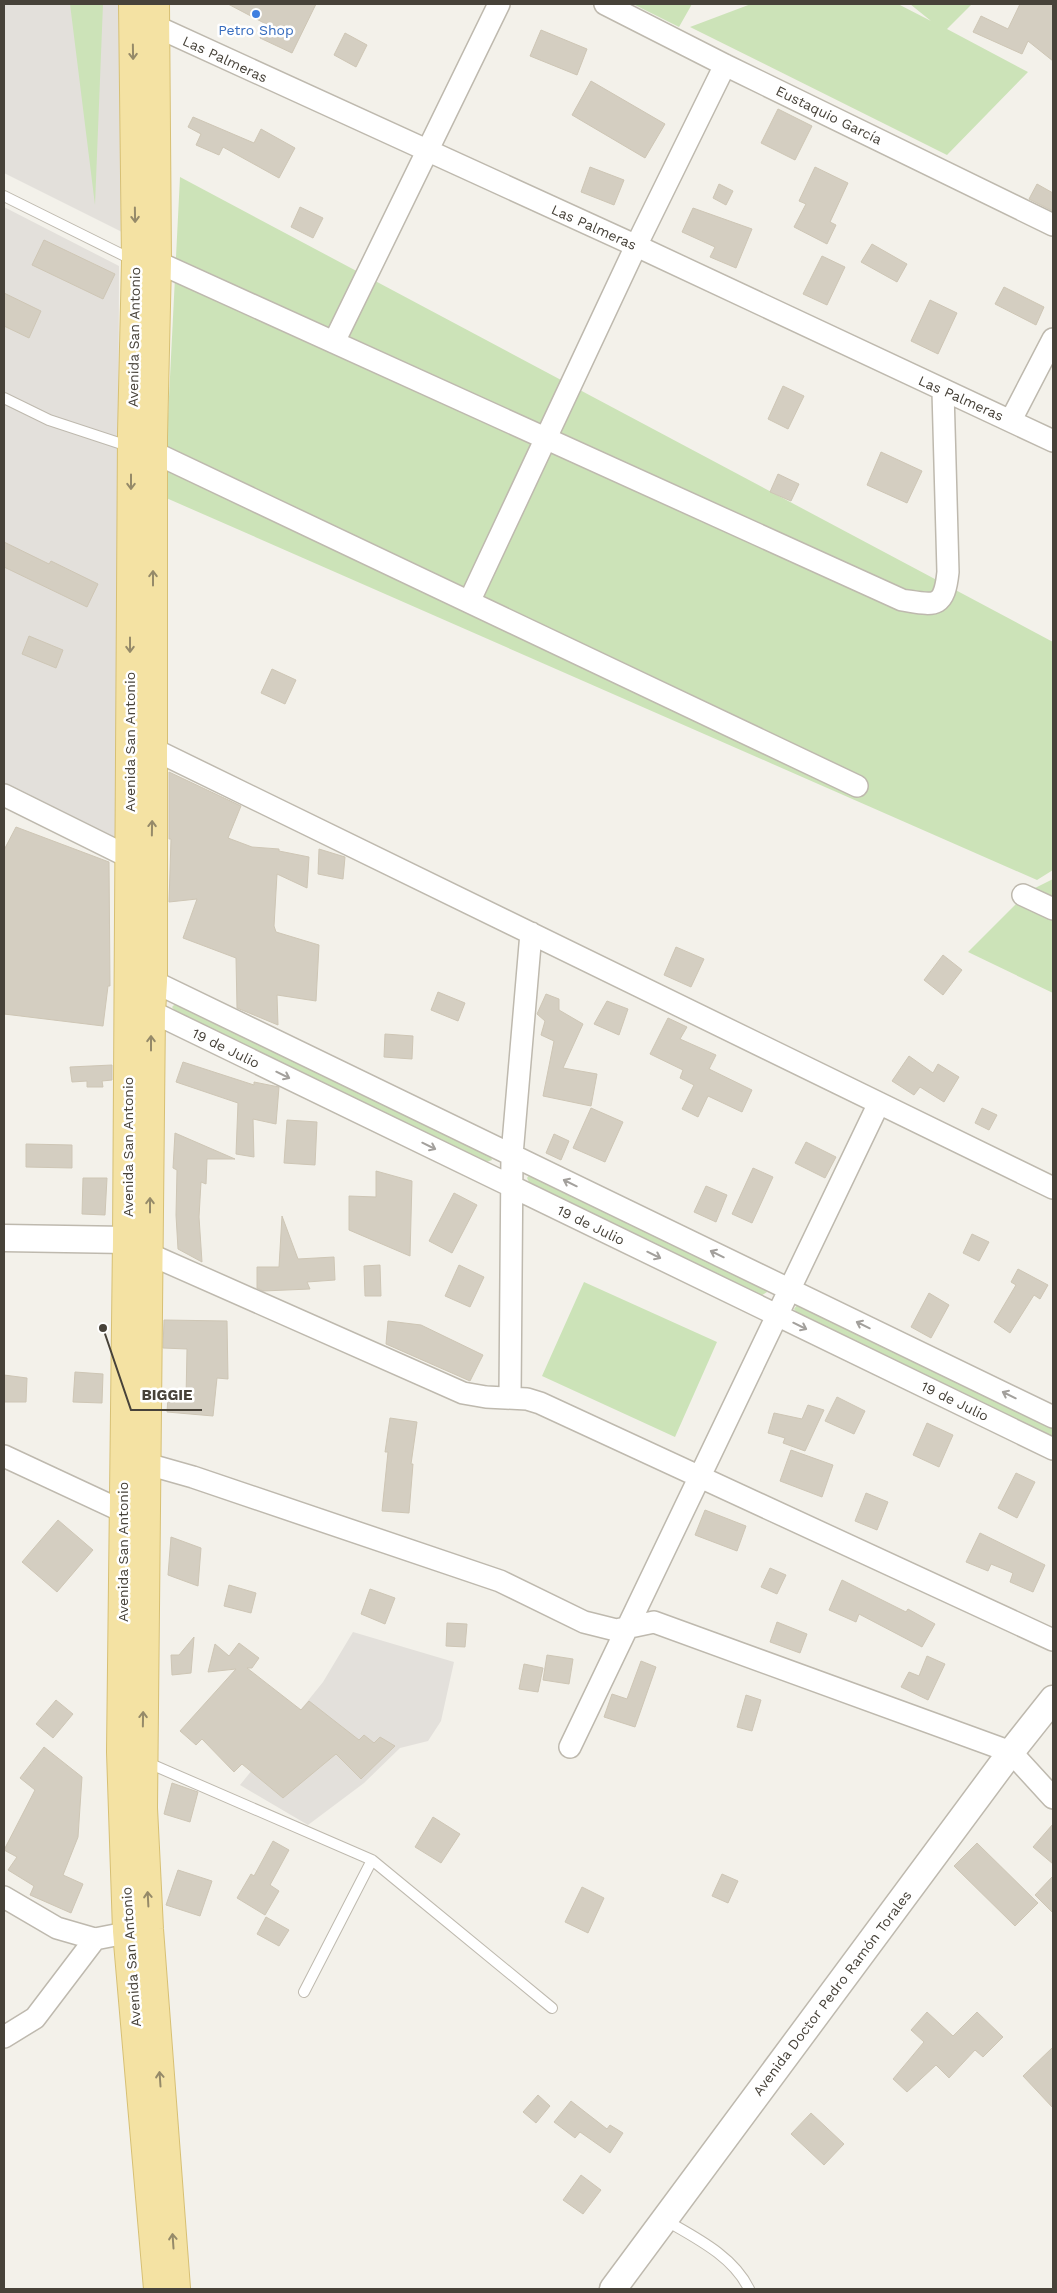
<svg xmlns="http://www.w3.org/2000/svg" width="1057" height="2293" font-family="'Work Sans',sans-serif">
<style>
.industrial{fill:#e3e0db}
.green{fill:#cce3b8}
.building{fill:#d4cec1;stroke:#cec6b5}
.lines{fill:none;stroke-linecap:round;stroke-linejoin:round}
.service-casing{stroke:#beb9ae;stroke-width:12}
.minor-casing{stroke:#beb9ae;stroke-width:24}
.tertiary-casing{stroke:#beb9ae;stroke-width:29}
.primary-casing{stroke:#d7c074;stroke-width:30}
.service{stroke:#fff;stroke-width:10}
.minor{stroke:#fff;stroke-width:21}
.tertiary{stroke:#fff;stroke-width:26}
.primary{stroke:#f4e2a3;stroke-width:28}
.oneway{stroke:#958a69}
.oneway2{stroke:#a3a09c}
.shop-dot{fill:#3f7fe0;stroke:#fff;stroke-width:2}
.labels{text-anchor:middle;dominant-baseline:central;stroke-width:5;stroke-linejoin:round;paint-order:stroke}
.shop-label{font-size:14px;fill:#366cbe;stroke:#fff}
.street-label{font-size:14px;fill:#474239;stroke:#fff}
.leader{fill:none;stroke:#474239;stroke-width:2}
.callout-dot{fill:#474239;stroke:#fff;stroke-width:2}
.callout-label{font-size:15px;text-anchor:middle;font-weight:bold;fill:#474239;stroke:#fff;stroke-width:5;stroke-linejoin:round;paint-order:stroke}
</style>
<rect width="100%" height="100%" fill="#f3f1ea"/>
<!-- industrial -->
<path class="industrial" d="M 4,4 L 125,4 L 126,234 L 4,173 Z
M 4,207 L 119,266 L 117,842 L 4,787 Z
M 353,1632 L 454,1662 L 441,1721 L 428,1741 L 400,1748 L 364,1783 L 308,1825 L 240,1785 L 323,1682 Z"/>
<!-- green -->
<path class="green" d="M 70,4 L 103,4 L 95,205 Z
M 633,4 L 692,4 L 679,27 Z
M 751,4 L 898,4 L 931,21 L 910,4 L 972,4 L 947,29 L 1028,72 L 947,155 L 690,27 Z
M 180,177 L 1053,642 L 1053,870 L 1037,880 L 164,497 Z
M 1053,879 L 1053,993 L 968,952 L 1029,891 Z
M 175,1004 L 490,1154 L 492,1160 L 487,1162 L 175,1011 L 172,1007 Z
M 530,1174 L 764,1288 L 767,1292 L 761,1296 L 529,1182 L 527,1178 Z
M 584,1282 L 717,1342 L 675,1437 L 542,1376 Z
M 797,1305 L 1053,1428 L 1053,1437 L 797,1313 L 794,1309 Z"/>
<!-- building -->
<path class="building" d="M 228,4 L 316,4 L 292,53 L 260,38 L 266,24 Z
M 1020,4 L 1053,4 L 1053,61 L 1028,41 L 1022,54 L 973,32 L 981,16 L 1008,29 Z
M 541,30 L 587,49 L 577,75 L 530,56 Z
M 345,33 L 367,45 L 356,67 L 334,55 Z
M 591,81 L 665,124 L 645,158 L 572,115 Z
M 778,109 L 812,126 L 795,160 L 761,143 Z
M 193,117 L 254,143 L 261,129 L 295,148 L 279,178 L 223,147 L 219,155 L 196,145 L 201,134 L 188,127 Z
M 590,167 L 624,180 L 614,205 L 581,192 Z
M 815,167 L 848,183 L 830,222 L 836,225 L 827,244 L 794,227 L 806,204 L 799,201 Z
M 719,184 L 733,191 L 726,205 L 713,198 Z
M 1037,184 L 1053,193 L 1053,211 L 1029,199 Z
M 300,207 L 323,218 L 313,238 L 291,227 Z
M 693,208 L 752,229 L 736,268 L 710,257 L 715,247 L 682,232 Z
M 44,240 L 115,274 L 103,299 L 32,265 Z
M 872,244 L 907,264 L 897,282 L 861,262 Z
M 822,256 L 845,267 L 827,305 L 803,294 Z
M 1004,287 L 1044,307 L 1036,325 L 995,304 Z
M 4,293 L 41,311 L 29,338 L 4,326 Z
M 930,300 L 957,313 L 938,354 L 911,341 Z
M 783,386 L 804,396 L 788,429 L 768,419 Z
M 881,452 L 922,471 L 907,503 L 867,485 Z
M 778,474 L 799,484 L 791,501 L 770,492 Z
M 4,542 L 49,564 L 51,561 L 98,584 L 87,607 L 4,567 Z
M 29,636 L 63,650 L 56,668 L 22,654 Z
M 272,669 L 296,680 L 285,704 L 261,693 Z
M 169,772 L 241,806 L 228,838 L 252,847 L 279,849 L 279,851 L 309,857 L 307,888 L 277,874 L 274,926 L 276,932 L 319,945 L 316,1001 L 277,995 L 278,1025 L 237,1008 L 236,958 L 183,938 L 197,899 L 169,902 L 171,839 L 169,839 Z
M 16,827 L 109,862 L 110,986 L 108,986 L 103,1026 L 4,1014 L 4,850 Z
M 319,849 L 345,857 L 343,879 L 318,874 Z
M 676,947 L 704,959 L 691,987 L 664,975 Z
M 943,955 L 962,970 L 943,995 L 924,980 Z
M 438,992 L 465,1003 L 458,1021 L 431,1010 Z
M 546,994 L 559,999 L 559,1010 L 583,1024 L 563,1068 L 597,1074 L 591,1106 L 543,1096 L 554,1041 L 541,1035 L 545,1021 L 537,1014 Z
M 607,1001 L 628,1009 L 619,1035 L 594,1024 Z
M 668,1018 L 687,1027 L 680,1039 L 716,1055 L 709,1069 L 752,1090 L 742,1112 L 708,1096 L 698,1117 L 682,1109 L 694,1085 L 680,1078 L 683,1070 L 650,1054 Z
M 385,1034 L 413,1036 L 412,1059 L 384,1057 Z
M 909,1056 L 933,1073 L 938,1064 L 959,1077 L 944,1102 L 920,1087 L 914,1095 L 892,1081 Z
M 183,1062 L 254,1085 L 254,1082 L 279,1087 L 276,1124 L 253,1119 L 254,1157 L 236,1154 L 238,1103 L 176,1082 Z
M 112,1065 L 112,1080 L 102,1081 L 103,1087 L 87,1087 L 87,1081 L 72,1082 L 70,1067 Z
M 591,1108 L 623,1122 L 605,1162 L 573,1148 Z
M 982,1108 L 997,1115 L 989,1130 L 975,1123 Z
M 287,1120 L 317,1122 L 315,1165 L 284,1163 Z
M 175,1133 L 235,1159 L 207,1159 L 206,1184 L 201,1182 L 199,1217 L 202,1262 L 178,1249 L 176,1215 L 177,1170 L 173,1168 Z
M 554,1134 L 569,1141 L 561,1160 L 546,1153 Z
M 806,1142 L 836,1157 L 825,1178 L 795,1163 Z
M 26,1144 L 72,1145 L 72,1168 L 26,1167 Z
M 753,1168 L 773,1177 L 752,1223 L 732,1214 Z
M 376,1171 L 412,1181 L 410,1256 L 349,1230 L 349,1196 L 376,1197 Z
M 83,1178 L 107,1178 L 105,1215 L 82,1214 Z
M 706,1186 L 727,1195 L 716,1222 L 694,1212 Z
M 454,1193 L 477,1205 L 452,1253 L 429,1241 Z
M 282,1216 L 298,1259 L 334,1257 L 335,1280 L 307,1282 L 310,1289 L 263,1291 L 257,1288 L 257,1267 L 279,1267 Z
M 972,1234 L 989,1242 L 979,1261 L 963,1253 Z
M 380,1265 L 381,1296 L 365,1296 L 364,1266 Z
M 459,1265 L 484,1277 L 470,1307 L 445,1296 Z
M 1018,1269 L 1048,1285 L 1040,1299 L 1034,1295 L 1010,1333 L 994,1322 L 1016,1285 L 1011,1282 Z
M 929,1293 L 949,1305 L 931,1338 L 911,1327 Z
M 164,1320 L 227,1321 L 228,1379 L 217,1378 L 213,1416 L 167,1412 L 168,1397 L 186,1398 L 187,1349 L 163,1348 Z
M 388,1321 L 421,1325 L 483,1355 L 470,1381 L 386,1344 Z
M 75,1372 L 103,1374 L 102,1403 L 73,1402 Z
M 4,1375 L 27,1378 L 26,1402 L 4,1402 Z
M 837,1397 L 865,1411 L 854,1434 L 825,1421 Z
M 808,1405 L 824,1410 L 805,1451 L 783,1443 L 785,1438 L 768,1433 L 774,1413 L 802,1419 Z
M 390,1418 L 417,1422 L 411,1464 L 413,1464 L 409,1513 L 382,1511 L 388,1452 L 385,1452 Z
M 927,1423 L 953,1435 L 939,1467 L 913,1455 Z
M 791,1450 L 833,1465 L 822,1497 L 780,1481 Z
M 1016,1473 L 1035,1482 L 1017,1518 L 998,1508 Z
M 866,1493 L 888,1502 L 877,1530 L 855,1521 Z
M 705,1510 L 746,1526 L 737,1551 L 695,1535 Z
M 58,1520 L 93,1550 L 57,1592 L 22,1562 Z
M 980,1533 L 1045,1565 L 1033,1592 L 1010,1582 L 1013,1573 L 991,1564 L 988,1571 L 966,1562 Z
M 171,1537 L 201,1548 L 198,1586 L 168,1575 Z
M 770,1568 L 786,1575 L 777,1594 L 761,1587 Z
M 842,1580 L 906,1612 L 908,1609 L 935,1624 L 922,1647 L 859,1614 L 856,1622 L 829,1610 Z
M 229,1585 L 256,1593 L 251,1613 L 224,1606 Z
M 370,1589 L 395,1598 L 385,1624 L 361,1614 Z
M 777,1622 L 807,1634 L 800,1653 L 770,1642 Z
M 447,1623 L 467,1624 L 465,1647 L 446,1646 Z
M 194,1637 L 191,1673 L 172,1675 L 171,1655 L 179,1655 Z
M 239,1643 L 259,1658 L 252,1668 L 247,1668 L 301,1710 L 309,1701 L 359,1740 L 364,1735 L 374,1743 L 380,1737 L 395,1746 L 361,1779 L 336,1754 L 283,1798 L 242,1764 L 234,1772 L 202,1739 L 196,1745 L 180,1731 L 236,1669 L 208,1672 L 215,1644 L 229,1656 Z
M 547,1655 L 573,1659 L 569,1684 L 543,1680 Z
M 927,1656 L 945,1664 L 928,1700 L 901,1687 L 909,1672 L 919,1676 Z
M 641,1661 L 656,1667 L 635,1727 L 604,1717 L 612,1694 L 627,1699 Z
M 524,1664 L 543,1668 L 538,1692 L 519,1689 Z
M 746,1695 L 761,1700 L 752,1731 L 737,1727 Z
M 56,1700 L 73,1714 L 53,1738 L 36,1724 Z
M 44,1747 L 82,1777 L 78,1837 L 63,1875 L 83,1884 L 71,1913 L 30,1895 L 34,1886 L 8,1870 L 17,1857 L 4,1850 L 35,1790 L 20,1778 Z
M 172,1783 L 198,1792 L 190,1822 L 164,1814 Z
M 433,1817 L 460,1834 L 441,1863 L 415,1847 Z
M 1053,1824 L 1053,1864 L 1033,1847 Z
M 273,1841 L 289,1850 L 270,1885 L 279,1891 L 265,1915 L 237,1898 L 251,1874 L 254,1876 Z
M 977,1843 L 1038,1903 L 1015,1926 L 954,1866 Z
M 178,1870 L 212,1881 L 200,1916 L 166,1905 Z
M 722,1874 L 738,1881 L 728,1903 L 712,1896 Z
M 1053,1876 L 1053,1913 L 1035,1895 Z
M 582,1887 L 604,1898 L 588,1933 L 565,1922 Z
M 266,1917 L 289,1930 L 279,1946 L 257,1934 Z
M 927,2012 L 953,2036 L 977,2012 L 1003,2037 L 983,2057 L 975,2050 L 949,2078 L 936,2065 L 907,2092 L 893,2079 L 924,2042 L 911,2030 Z
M 1053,2047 L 1053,2108 L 1023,2076 Z
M 538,2095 L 550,2106 L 536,2123 L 523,2112 Z
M 571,2101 L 607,2129 L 610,2125 L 623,2133 L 610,2153 L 580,2132 L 575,2138 L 554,2122 Z
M 811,2113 L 844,2144 L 824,2165 L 791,2134 Z
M 581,2175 L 601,2190 L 583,2214 L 563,2200 Z"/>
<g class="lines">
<!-- service casing -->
<g class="service-casing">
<path id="service" d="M 4,196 L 133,260
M 4,398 L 49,420 L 131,447
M 146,1762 L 372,1860 L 552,2008
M 304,1992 L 372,1860
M 665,2220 C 696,2238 733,2256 749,2289"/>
</g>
<!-- minor casing -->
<g class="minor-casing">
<path id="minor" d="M 605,4 L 725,65 L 1053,225
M 142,20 L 641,248 L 1053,441
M 143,262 L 157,262 L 902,600 C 934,605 944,610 948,572 L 943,391
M 334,342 L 499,4
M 1011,420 L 1053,339
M 153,452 L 857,786
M 469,602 L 636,246 L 725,65
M 153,749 L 1053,1188
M 4,795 L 141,863
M 1023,895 L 1053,909
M 140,975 L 1053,1417
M 140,1006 L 1053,1449
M 149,1254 L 463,1393 L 486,1397 L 527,1399 L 540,1403 L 1053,1640
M 510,1398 L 512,1155 L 531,933
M 4,1456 L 137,1518
M 133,1460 L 193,1477 L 500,1581 L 584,1622 L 616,1630 L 654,1622 L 1011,1752 L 1053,1798
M 570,1747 L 879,1103
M 4,1897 L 57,1928 L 95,1939 L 141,1930
M 4,2037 L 35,2018 L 95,1939"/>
</g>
<!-- tertiary casing -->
<g class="tertiary-casing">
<path id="tertiary" d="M 4,1238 L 127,1240 L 145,1251
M 613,2289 L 1011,1752 L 1053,1699"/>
</g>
<!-- primary casing -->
<g class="primary-casing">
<path id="primary" d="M 133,4 L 136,261 L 132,433 L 127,1240 L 121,1752 L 127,1931 L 158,2289
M 155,4 L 157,262 L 153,437 L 153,981 L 151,1012 L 143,1808 L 149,1929 L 176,2288"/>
</g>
<!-- service -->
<use href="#service" class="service"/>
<!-- minor -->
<use href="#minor" class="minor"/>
<!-- tertiary -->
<use href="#tertiary" class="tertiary"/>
<!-- primary -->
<use href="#primary" class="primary"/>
</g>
<!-- one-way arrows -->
<defs><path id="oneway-shaft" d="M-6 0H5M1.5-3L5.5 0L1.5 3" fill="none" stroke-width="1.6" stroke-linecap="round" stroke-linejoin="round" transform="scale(1.25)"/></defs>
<g class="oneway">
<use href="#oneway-shaft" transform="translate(133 52) rotate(89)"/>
<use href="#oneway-shaft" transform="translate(135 215) rotate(89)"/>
<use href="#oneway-shaft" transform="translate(131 482) rotate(90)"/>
<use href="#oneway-shaft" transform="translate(153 578) rotate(-90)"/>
<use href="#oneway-shaft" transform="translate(130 645) rotate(90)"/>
<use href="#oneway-shaft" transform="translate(152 828) rotate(-89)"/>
<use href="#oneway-shaft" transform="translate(151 1043) rotate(-90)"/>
<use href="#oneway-shaft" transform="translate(150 1205) rotate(-90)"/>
<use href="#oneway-shaft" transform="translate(143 1719) rotate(-89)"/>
<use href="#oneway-shaft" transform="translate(148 1899) rotate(-93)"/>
<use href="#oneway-shaft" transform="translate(160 2079) rotate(-94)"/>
<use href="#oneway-shaft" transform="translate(173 2241) rotate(-94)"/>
</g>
<g class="oneway2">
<use href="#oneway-shaft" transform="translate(283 1075) rotate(26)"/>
<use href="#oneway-shaft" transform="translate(429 1146) rotate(26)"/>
<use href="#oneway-shaft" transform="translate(570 1183) rotate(-154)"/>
<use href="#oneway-shaft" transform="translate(717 1254) rotate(-154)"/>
<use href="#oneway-shaft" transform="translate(654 1255) rotate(26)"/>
<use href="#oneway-shaft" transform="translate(863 1325) rotate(-154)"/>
<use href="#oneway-shaft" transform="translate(800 1326) rotate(26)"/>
<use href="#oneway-shaft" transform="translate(1009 1395) rotate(-154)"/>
</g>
<!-- markers -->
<circle class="shop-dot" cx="256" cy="14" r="5"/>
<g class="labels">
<!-- shop labels -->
<g class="shop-label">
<text x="256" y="30">Petro Shop</text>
</g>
<!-- street labels -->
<g class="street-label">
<text transform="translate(225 59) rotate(25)">Las Palmeras</text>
<text transform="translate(829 115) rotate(26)">Eustaquio García</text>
<text transform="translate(594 227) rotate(24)">Las Palmeras</text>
<text transform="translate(134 337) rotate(-89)">Avenida San Antonio</text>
<text transform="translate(961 398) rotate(24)">Las Palmeras</text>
<text transform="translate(130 742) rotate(-90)">Avenida San Antonio</text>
<text transform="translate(226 1048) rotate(26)">19 de Julio</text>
<text transform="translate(128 1147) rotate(-90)">Avenida San Antonio</text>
<text transform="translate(591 1225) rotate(26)">19 de Julio</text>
<text transform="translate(955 1401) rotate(26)">19 de Julio</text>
<text transform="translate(123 1552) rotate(-90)">Avenida San Antonio</text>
<text transform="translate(131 1957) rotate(-94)">Avenida San Antonio</text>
<text transform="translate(832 1993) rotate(-53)">Avenida Doctor Pedro Ramón Torales</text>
</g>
</g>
<!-- callouts -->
<path class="leader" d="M103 1328L131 1410H202"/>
<circle class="callout-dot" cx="103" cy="1328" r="5"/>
<g class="callout-label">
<text x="167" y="1400">BIGGIE</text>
</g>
<!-- border -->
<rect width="1057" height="2293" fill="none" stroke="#474239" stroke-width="10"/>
</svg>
